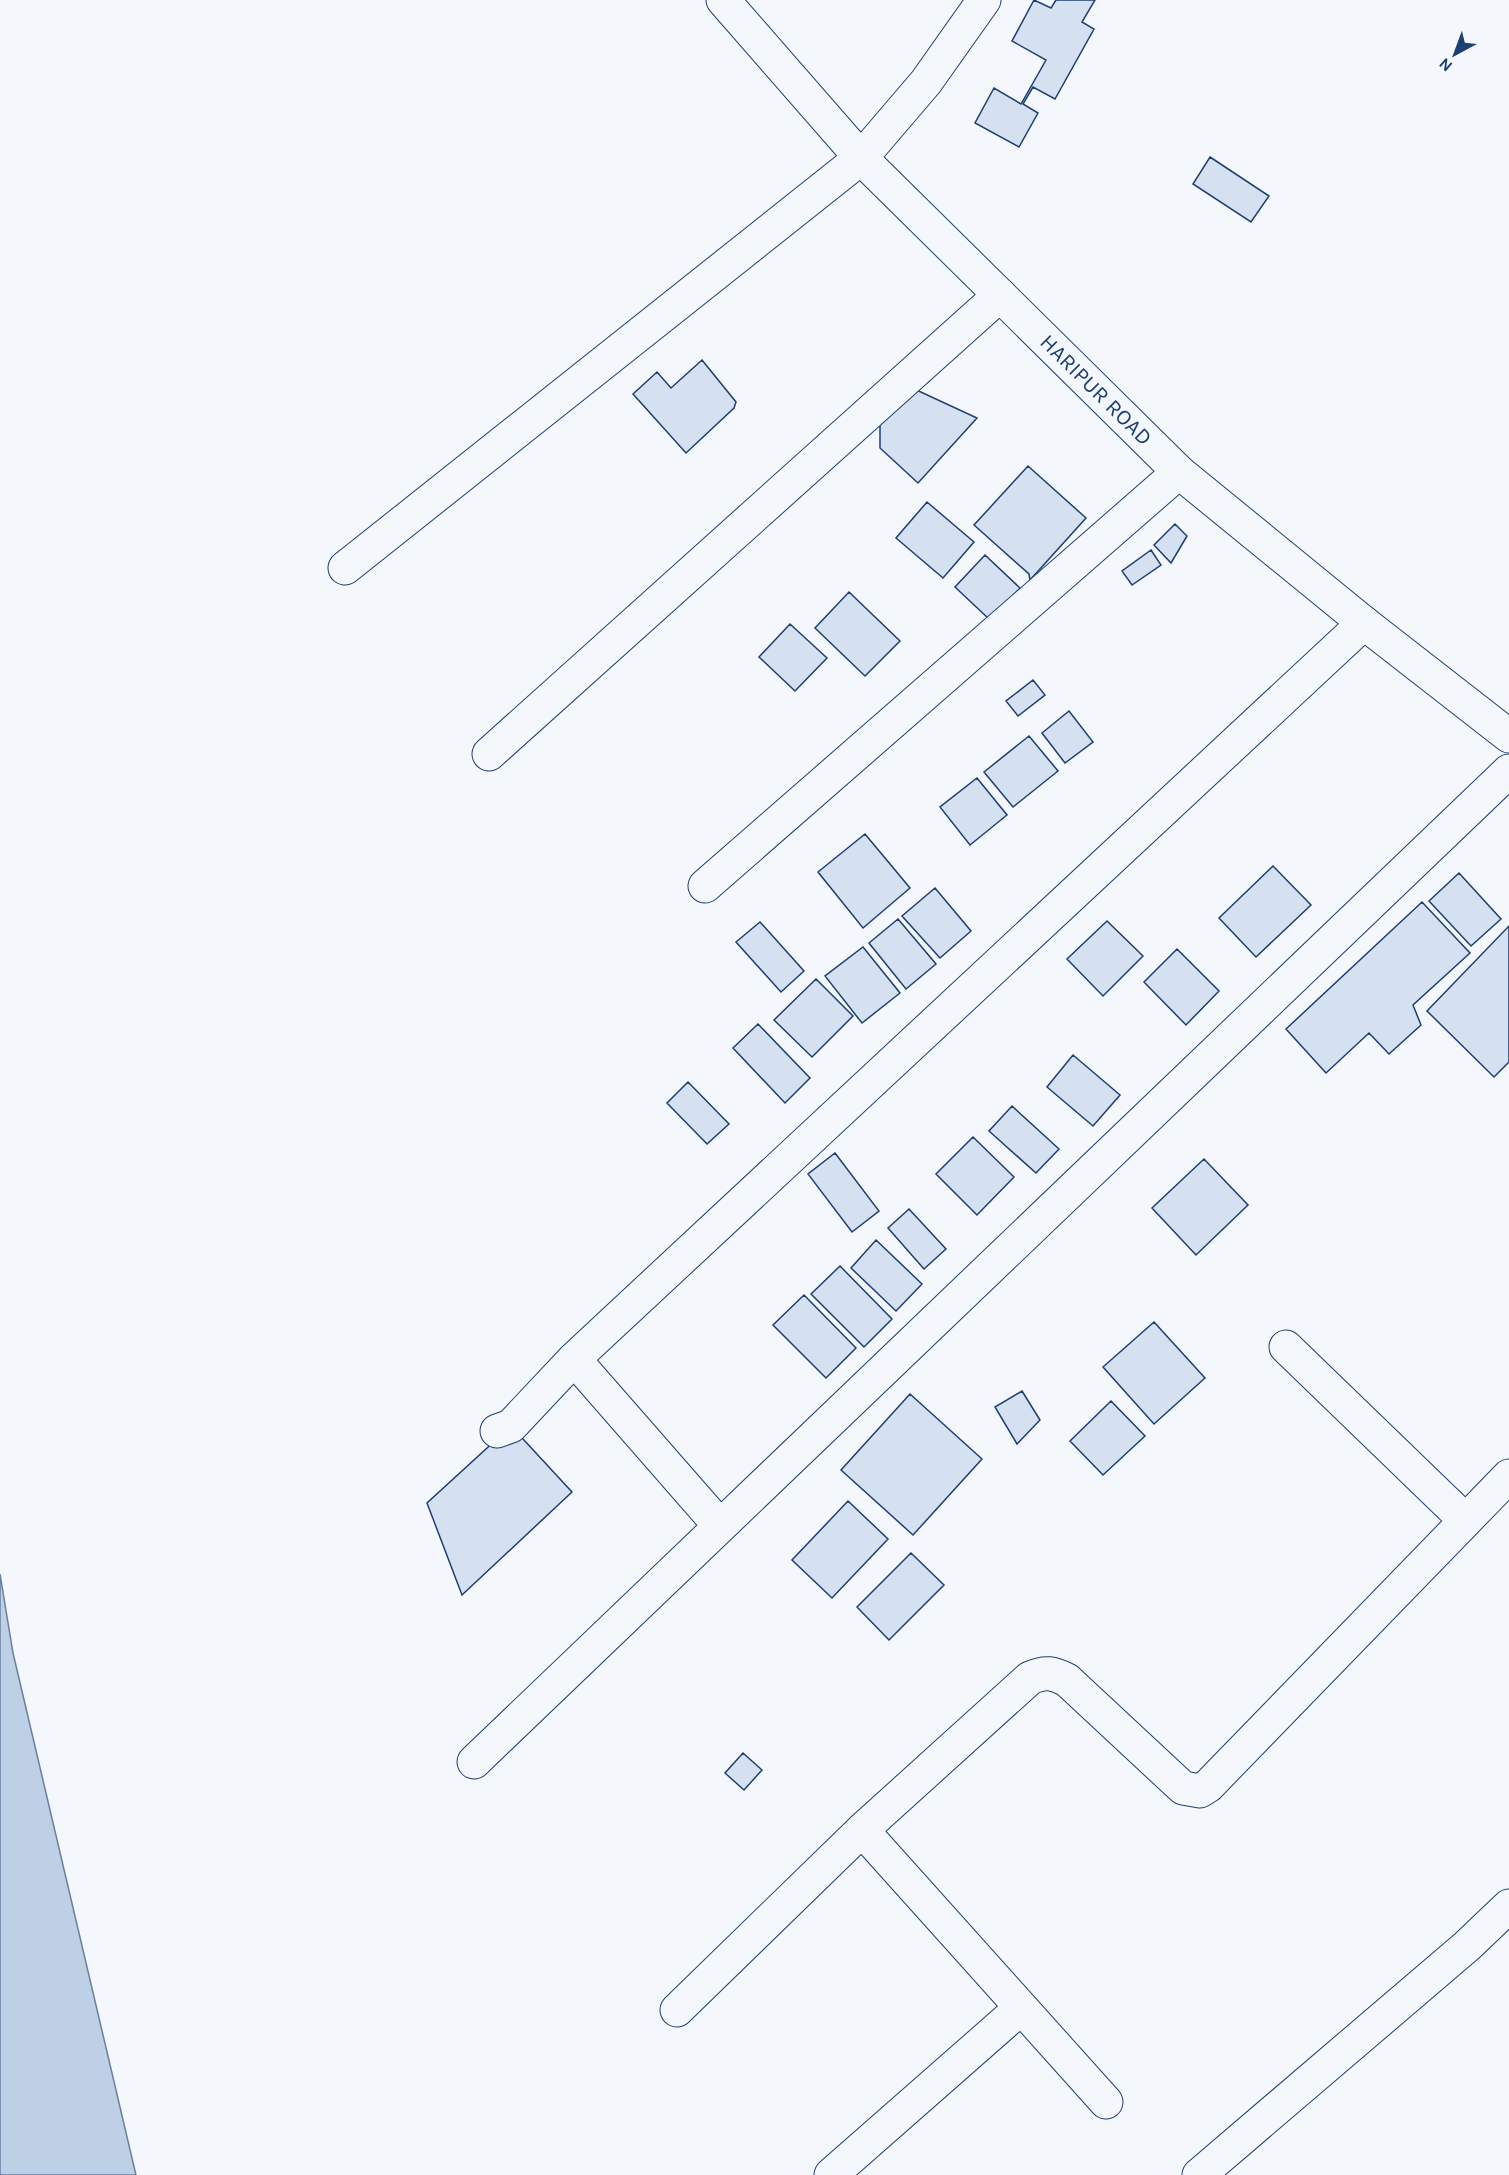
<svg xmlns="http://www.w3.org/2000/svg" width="1509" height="2175" font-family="Karla,sans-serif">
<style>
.water{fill:#bed0e5;stroke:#687fa3;stroke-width:1.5}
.building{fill:#d5e0f0;stroke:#1d3f73;stroke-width:1.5}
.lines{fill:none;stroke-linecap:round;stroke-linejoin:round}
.street-casing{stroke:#1d3f73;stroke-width:35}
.secondary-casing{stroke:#1d3f73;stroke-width:35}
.street{stroke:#f4f7fb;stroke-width:33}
.secondary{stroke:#f4f7fb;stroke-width:33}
.labels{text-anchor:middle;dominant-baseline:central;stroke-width:4.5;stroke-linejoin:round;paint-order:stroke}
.street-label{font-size:22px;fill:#1d3f73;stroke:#f4f7fb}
</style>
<rect width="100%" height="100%" fill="#f4f7fb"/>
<!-- water -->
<path class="water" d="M 0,1574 L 13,1653 L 136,2175 L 0,2175 Z"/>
<!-- building -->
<path class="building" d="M 1034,0 L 1051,8 L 1056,0 L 1095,0 L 1082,22 L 1094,29 L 1055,99 L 1033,87 L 1023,104 L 1038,113 L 1019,147 L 975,123 L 994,88 L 1021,104 L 1046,60 L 1012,41 Z
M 1210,157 L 1269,196 L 1251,222 L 1193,184 Z
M 702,360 L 736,402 L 734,408 L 686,453 L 633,394 L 657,372 L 671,388 Z
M 910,387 L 977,418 L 918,483 L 880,448 L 880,422 Z
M 1028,466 L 1086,518 L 1030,580 L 1029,574 L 974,525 Z
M 927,502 L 974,542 L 943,578 L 896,538 Z
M 1175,524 L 1187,536 L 1171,563 L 1154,545 Z
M 1151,550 L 1161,565 L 1132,585 L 1122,571 Z
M 985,555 L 1020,588 L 990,620 L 955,587 Z
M 849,592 L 900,641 L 865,676 L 815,628 Z
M 790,624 L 827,658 L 795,691 L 759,657 Z
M 1033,680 L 1045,695 L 1018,716 L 1006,701 Z
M 1069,711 L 1093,742 L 1065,763 L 1042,733 Z
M 1029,736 L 1058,771 L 1013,807 L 984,772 Z
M 977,778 L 1007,815 L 970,845 L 940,807 Z
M 865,834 L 910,888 L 863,928 L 818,872 Z
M 1273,866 L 1311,905 L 1256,957 L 1219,918 Z
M 1459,873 L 1501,919 L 1471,946 L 1429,901 Z
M 935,888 L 971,931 L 940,958 L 902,916 Z
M 1422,902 L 1470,953 L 1413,1005 L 1421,1025 L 1389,1054 L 1369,1033 L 1326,1073 L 1286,1029 Z
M 898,919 L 936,964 L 906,989 L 869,943 Z
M 1107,921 L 1143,956 L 1103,996 L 1067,959 Z
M 760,922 L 804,971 L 781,992 L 736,942 Z
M 1509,926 L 1509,1062 L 1494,1077 L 1427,1011 Z
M 863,947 L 900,993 L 862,1023 L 825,976 Z
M 1177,949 L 1219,991 L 1186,1025 L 1144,982 Z
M 816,979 L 853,1016 L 812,1057 L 774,1020 Z
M 758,1024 L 810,1078 L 785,1103 L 733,1048 Z
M 1073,1055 L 1120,1095 L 1093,1126 L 1047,1087 Z
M 688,1082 L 729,1124 L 707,1144 L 667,1103 Z
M 1012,1106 L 1059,1149 L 1036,1173 L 989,1131 Z
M 973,1137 L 1014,1177 L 977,1215 L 936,1174 Z
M 835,1153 L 879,1211 L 852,1232 L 808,1174 Z
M 1204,1159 L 1248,1205 L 1196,1255 L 1152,1208 Z
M 909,1209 L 946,1249 L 924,1269 L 888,1228 Z
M 876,1240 L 922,1284 L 896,1311 L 851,1268 Z
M 840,1266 L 892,1319 L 864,1347 L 811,1294 Z
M 804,1295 L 856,1348 L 826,1378 L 773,1325 Z
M 1154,1322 L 1205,1378 L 1154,1424 L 1103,1367 Z
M 1022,1391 L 1040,1420 L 1017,1444 L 995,1407 Z
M 910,1394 L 982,1459 L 913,1535 L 841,1470 Z
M 1111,1401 L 1145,1436 L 1103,1475 L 1070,1441 Z
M 511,1426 L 572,1492 L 462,1595 L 427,1503 Z
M 848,1501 L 888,1539 L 832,1598 L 792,1560 Z
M 911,1553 L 944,1585 L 889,1640 L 857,1607 Z
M 743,1753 L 762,1770 L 744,1790 L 725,1773 Z"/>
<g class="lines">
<!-- street casing -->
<g class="street-casing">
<path id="street" d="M 345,568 L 861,158 L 926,82 L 984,0
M 489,754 L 1000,295
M 705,886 L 1179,472
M 1286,1347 L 1465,1520
M 574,1359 L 720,1526
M 497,1431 L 511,1426 L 574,1359 L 1364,623
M 474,1762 L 1509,771
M 862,1830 L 1106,2102
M 677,2010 L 862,1830 L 1030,1678 C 1046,1671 1053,1673 1067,1680 L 1183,1788 L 1200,1791 L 1208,1786 L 1509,1476
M 831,2175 L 1021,2008
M 1199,2175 L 1467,1946 L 1509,1906"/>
</g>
<!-- secondary casing -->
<g class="secondary-casing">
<g id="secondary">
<path id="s1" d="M 723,0 L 861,158 L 1179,472 L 1364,623 L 1509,736"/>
</g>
</g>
<!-- street -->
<use href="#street" class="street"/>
<!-- secondary -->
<use href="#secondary" class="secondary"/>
</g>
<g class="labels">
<!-- street labels -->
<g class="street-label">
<text stroke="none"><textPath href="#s1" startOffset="540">HARIPUR ROAD</textPath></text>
</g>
</g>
<!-- north arrow -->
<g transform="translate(1455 54) rotate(221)" stroke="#f4f7fb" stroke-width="4.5" paint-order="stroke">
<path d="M0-4.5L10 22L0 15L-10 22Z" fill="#1d3f73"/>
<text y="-9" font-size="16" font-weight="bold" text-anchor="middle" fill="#1d3f73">N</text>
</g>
</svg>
